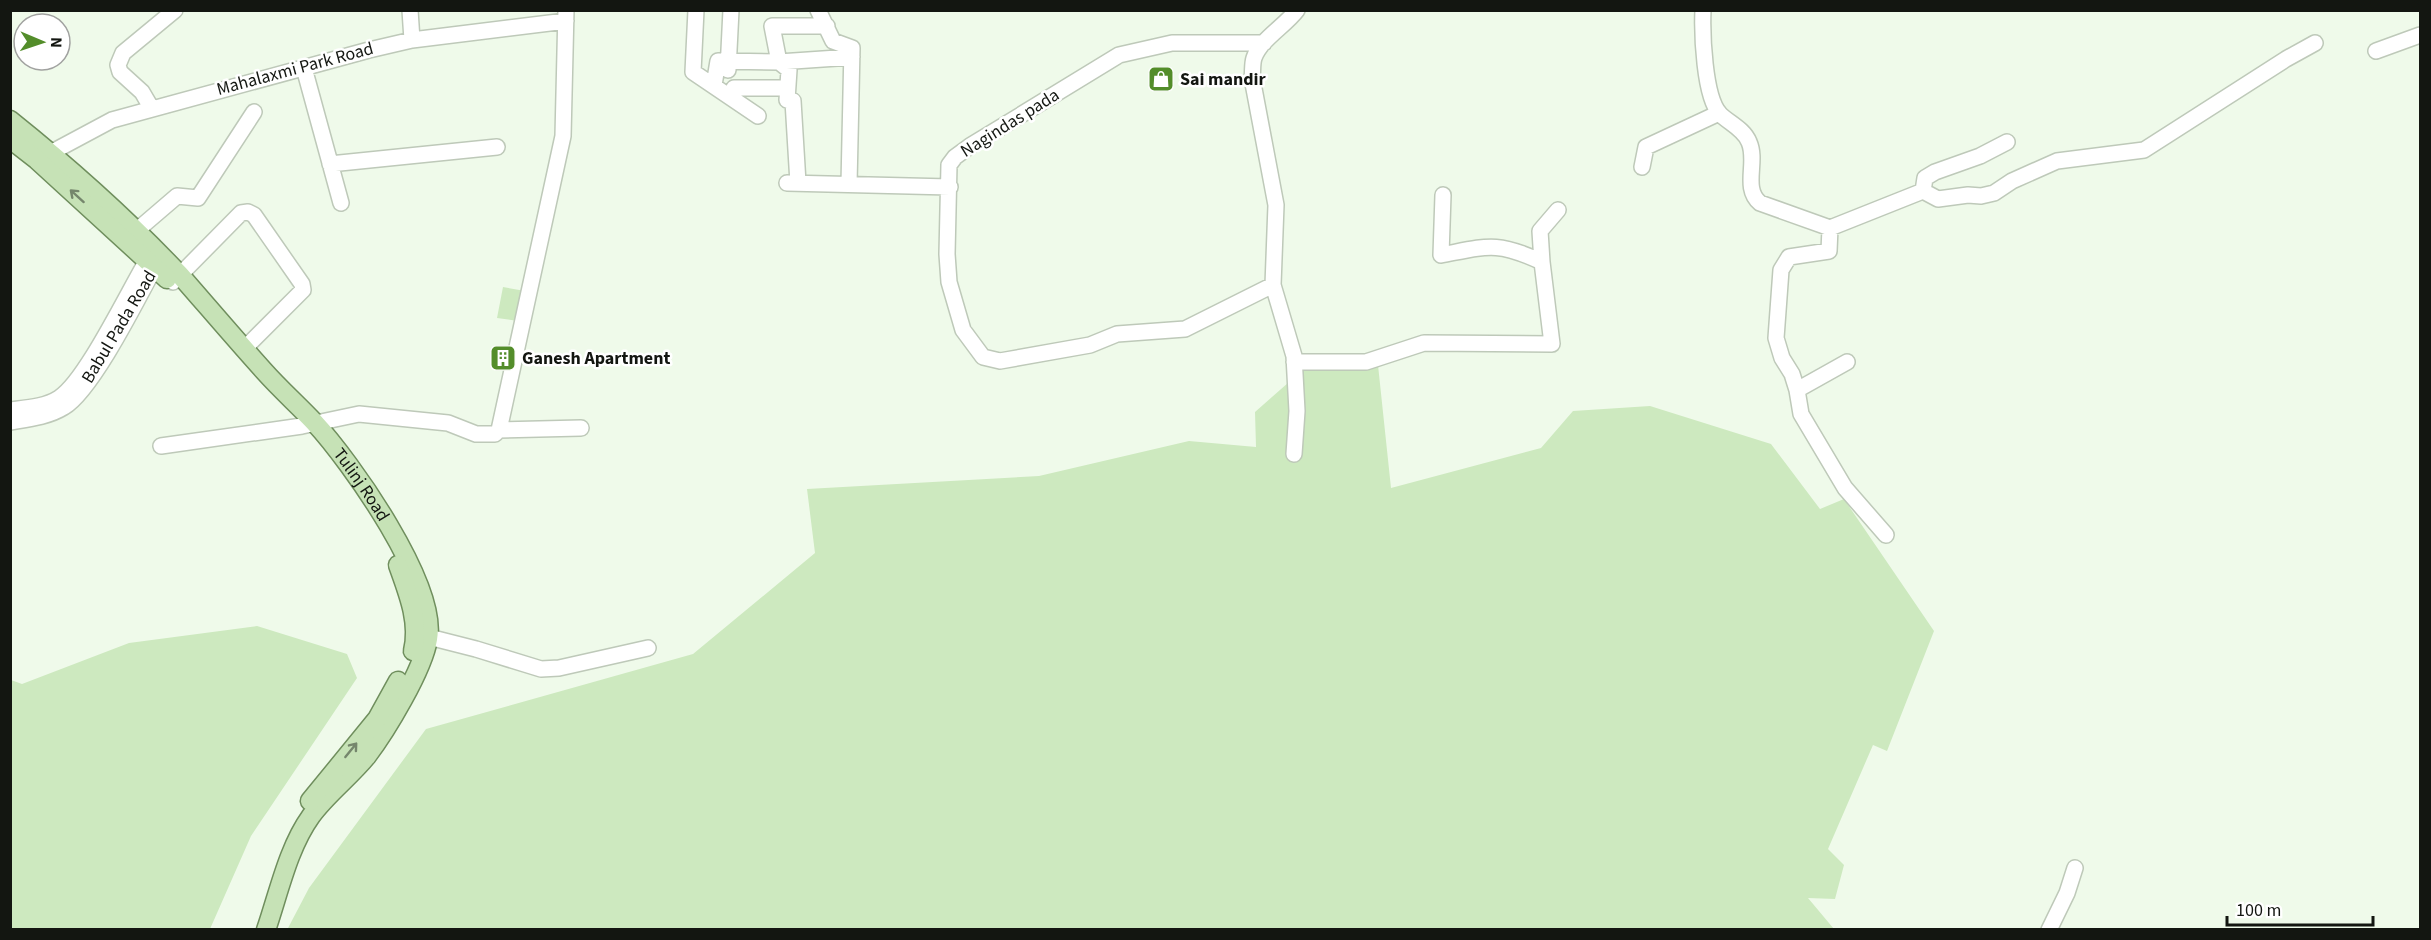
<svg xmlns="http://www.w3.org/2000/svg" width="2431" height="940" font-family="'Source Sans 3',sans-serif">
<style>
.green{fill:#cde9bf}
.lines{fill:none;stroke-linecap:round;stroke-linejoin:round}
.minor-casing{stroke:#bec9b9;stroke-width:18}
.major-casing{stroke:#6f8e5d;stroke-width:21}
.minor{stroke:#fff;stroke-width:15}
.major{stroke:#c6e2b6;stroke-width:18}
.oneway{stroke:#75866c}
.labels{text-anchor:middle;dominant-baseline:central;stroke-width:5;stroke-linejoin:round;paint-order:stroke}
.street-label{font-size:18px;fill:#131611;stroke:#fff}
.poi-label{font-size:18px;font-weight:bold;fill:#131611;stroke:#fff;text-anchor:start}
</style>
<rect width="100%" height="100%" fill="#effaea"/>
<!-- green -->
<path class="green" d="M 503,287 L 525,291 L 518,321 L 497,318 Z
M 1378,365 L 1391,488 L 1541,448 L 1573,411 L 1650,406 L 1771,444 L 1820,509 L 1844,499 L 1934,631 L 1887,751 L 1873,745 L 1828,849 L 1844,865 L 1835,899 L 1808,898 L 1834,929 L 287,930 L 309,888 L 426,729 L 693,654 L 815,553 L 807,489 L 1039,476 L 1189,441 L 1256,447 L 1255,412 L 1305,368 Z
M 257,626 L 347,654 L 357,678 L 251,836 L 210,929 L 11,929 L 11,680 L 22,684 L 129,643 Z"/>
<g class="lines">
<!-- minor casing -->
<g class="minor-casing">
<path id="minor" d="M 410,10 L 412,40
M 696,10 L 693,72 L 758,116
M 818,10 L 833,41 L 852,48 L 849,184
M 1703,10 C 1702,33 1704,97 1720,114 C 1729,123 1744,129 1749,142 C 1758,162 1742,188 1760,203 L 1830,228 L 1923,191 L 1925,178 L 1935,172 L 1980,156 L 2007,142
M 1264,43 L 1172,43 L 1119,55 L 970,146 L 955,157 L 949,165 L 947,254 L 949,282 L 963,330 L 983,357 L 1000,361 L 1090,345 L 1117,334 L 1185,329 L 1273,285
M 2376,51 L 2420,35
M 304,68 L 341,203
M 728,70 L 731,10
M 714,85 L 718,61 L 779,62 L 852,57
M 729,96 L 734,88 L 787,88
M 152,109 L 142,92 L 120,72 L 118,65 L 123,53 L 175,10
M 41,158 L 112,120 L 369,50 L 412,40 L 566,21
M 330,164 L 497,147
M 1642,167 L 1646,147 L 1719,113
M 787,183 L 950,187
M 798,183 L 793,101 L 787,100 L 789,70 L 779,62 L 772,26 L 827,26
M 1923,191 L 1938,199 L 1968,195 L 1981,196 L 1994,193 L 2012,181 L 2057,161 L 2144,150 L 2286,59 L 2315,43
M 1830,228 L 1829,251 L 1789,257 L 1781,270 L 1776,338 L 1782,358 L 1792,374 L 1797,390 L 1801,414 L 1845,488 L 1886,535
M 128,238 L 177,196 L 198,198 L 254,112
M 1542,262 L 1540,231 L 1558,210
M 173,282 L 241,213 L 248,212 L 254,215 L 302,284 L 303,290 L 244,349
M 1294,362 L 1366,362 L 1424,343 L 1552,344 L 1542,262 C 1497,241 1488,246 1441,255 L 1443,195
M 1797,390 L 1847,362
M 10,410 C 26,408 45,407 59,398 C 86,381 129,290 148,259
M 10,422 C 28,419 48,417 64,407 C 93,390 141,292 159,259
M 499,430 L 581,428
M 161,446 L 302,426 L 359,414 L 448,423 L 476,434 L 495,434 L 499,430 L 563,136 L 566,10
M 1294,454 L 1297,411 L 1294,356 L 1273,285 L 1276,205 L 1252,78 C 1253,72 1252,64 1254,58 C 1260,40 1285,26 1297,10
M 417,634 L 476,649 L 541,669 L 559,668 L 648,648
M 2049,930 L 2067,893 L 2075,868"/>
</g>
<!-- major casing -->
<g class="major-casing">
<g id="major">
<path id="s1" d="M 10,120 C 70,168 128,220 180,275 C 208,307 236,340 264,371 C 280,389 298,405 314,422 C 351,462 438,585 428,639 C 423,670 386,731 367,756 C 350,777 327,794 311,816 C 288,848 279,892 266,930"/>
<path d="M 10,139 L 37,160 L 167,279"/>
<path d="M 398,565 C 408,593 420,622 413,651"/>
<path d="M 310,801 L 377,719 L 398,681"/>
</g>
</g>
<!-- minor -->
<use href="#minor" class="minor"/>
<!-- major -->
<use href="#major" class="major"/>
</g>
<!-- one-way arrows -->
<defs><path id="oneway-shaft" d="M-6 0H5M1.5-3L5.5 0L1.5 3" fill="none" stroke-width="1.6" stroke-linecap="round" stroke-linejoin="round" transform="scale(1.5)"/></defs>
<g class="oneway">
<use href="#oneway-shaft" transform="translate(77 196) rotate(-138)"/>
<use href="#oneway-shaft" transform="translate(351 750) rotate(-51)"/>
</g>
<!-- icons -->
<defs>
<g id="shop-square" transform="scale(1.35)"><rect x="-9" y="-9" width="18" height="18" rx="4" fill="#538d2a" stroke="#fff"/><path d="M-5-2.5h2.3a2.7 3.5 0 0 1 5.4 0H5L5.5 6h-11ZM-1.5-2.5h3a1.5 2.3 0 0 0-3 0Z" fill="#fff"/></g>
<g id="building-square" transform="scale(1.35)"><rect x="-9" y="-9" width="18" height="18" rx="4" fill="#538d2a" stroke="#fff"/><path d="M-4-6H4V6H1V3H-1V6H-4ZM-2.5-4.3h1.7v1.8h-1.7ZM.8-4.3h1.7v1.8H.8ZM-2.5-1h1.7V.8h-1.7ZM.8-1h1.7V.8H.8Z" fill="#fff"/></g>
</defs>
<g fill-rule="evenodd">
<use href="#shop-square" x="1161" y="79"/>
<use href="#building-square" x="503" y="358"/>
</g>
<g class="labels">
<!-- street labels -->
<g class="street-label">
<text transform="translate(295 69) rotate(-15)">Mahalaxmi Park Road</text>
<text transform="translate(1010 123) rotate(-32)">Nagindas pada</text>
<text transform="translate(119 327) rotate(-59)">Babul Pada Road</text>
<text stroke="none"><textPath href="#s1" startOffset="508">Tulinj Road</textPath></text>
</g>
<!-- poi labels -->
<g class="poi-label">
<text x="1180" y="79">Sai mandir</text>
<text x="522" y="358">Ganesh Apartment</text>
</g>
</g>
<!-- border -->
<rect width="2431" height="940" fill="none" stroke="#131611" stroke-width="24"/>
<!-- north arrow -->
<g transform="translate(42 42) rotate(92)"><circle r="28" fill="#ffffff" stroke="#a1a2a0" stroke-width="1.5"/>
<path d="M0-4.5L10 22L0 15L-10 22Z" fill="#538d2a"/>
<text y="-9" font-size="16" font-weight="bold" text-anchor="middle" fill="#131611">N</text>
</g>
<!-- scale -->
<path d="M2227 916v9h146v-9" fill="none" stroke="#131611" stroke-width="3"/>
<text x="2236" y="916" font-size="18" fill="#131611" stroke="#ffffff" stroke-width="4.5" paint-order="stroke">100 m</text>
</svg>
